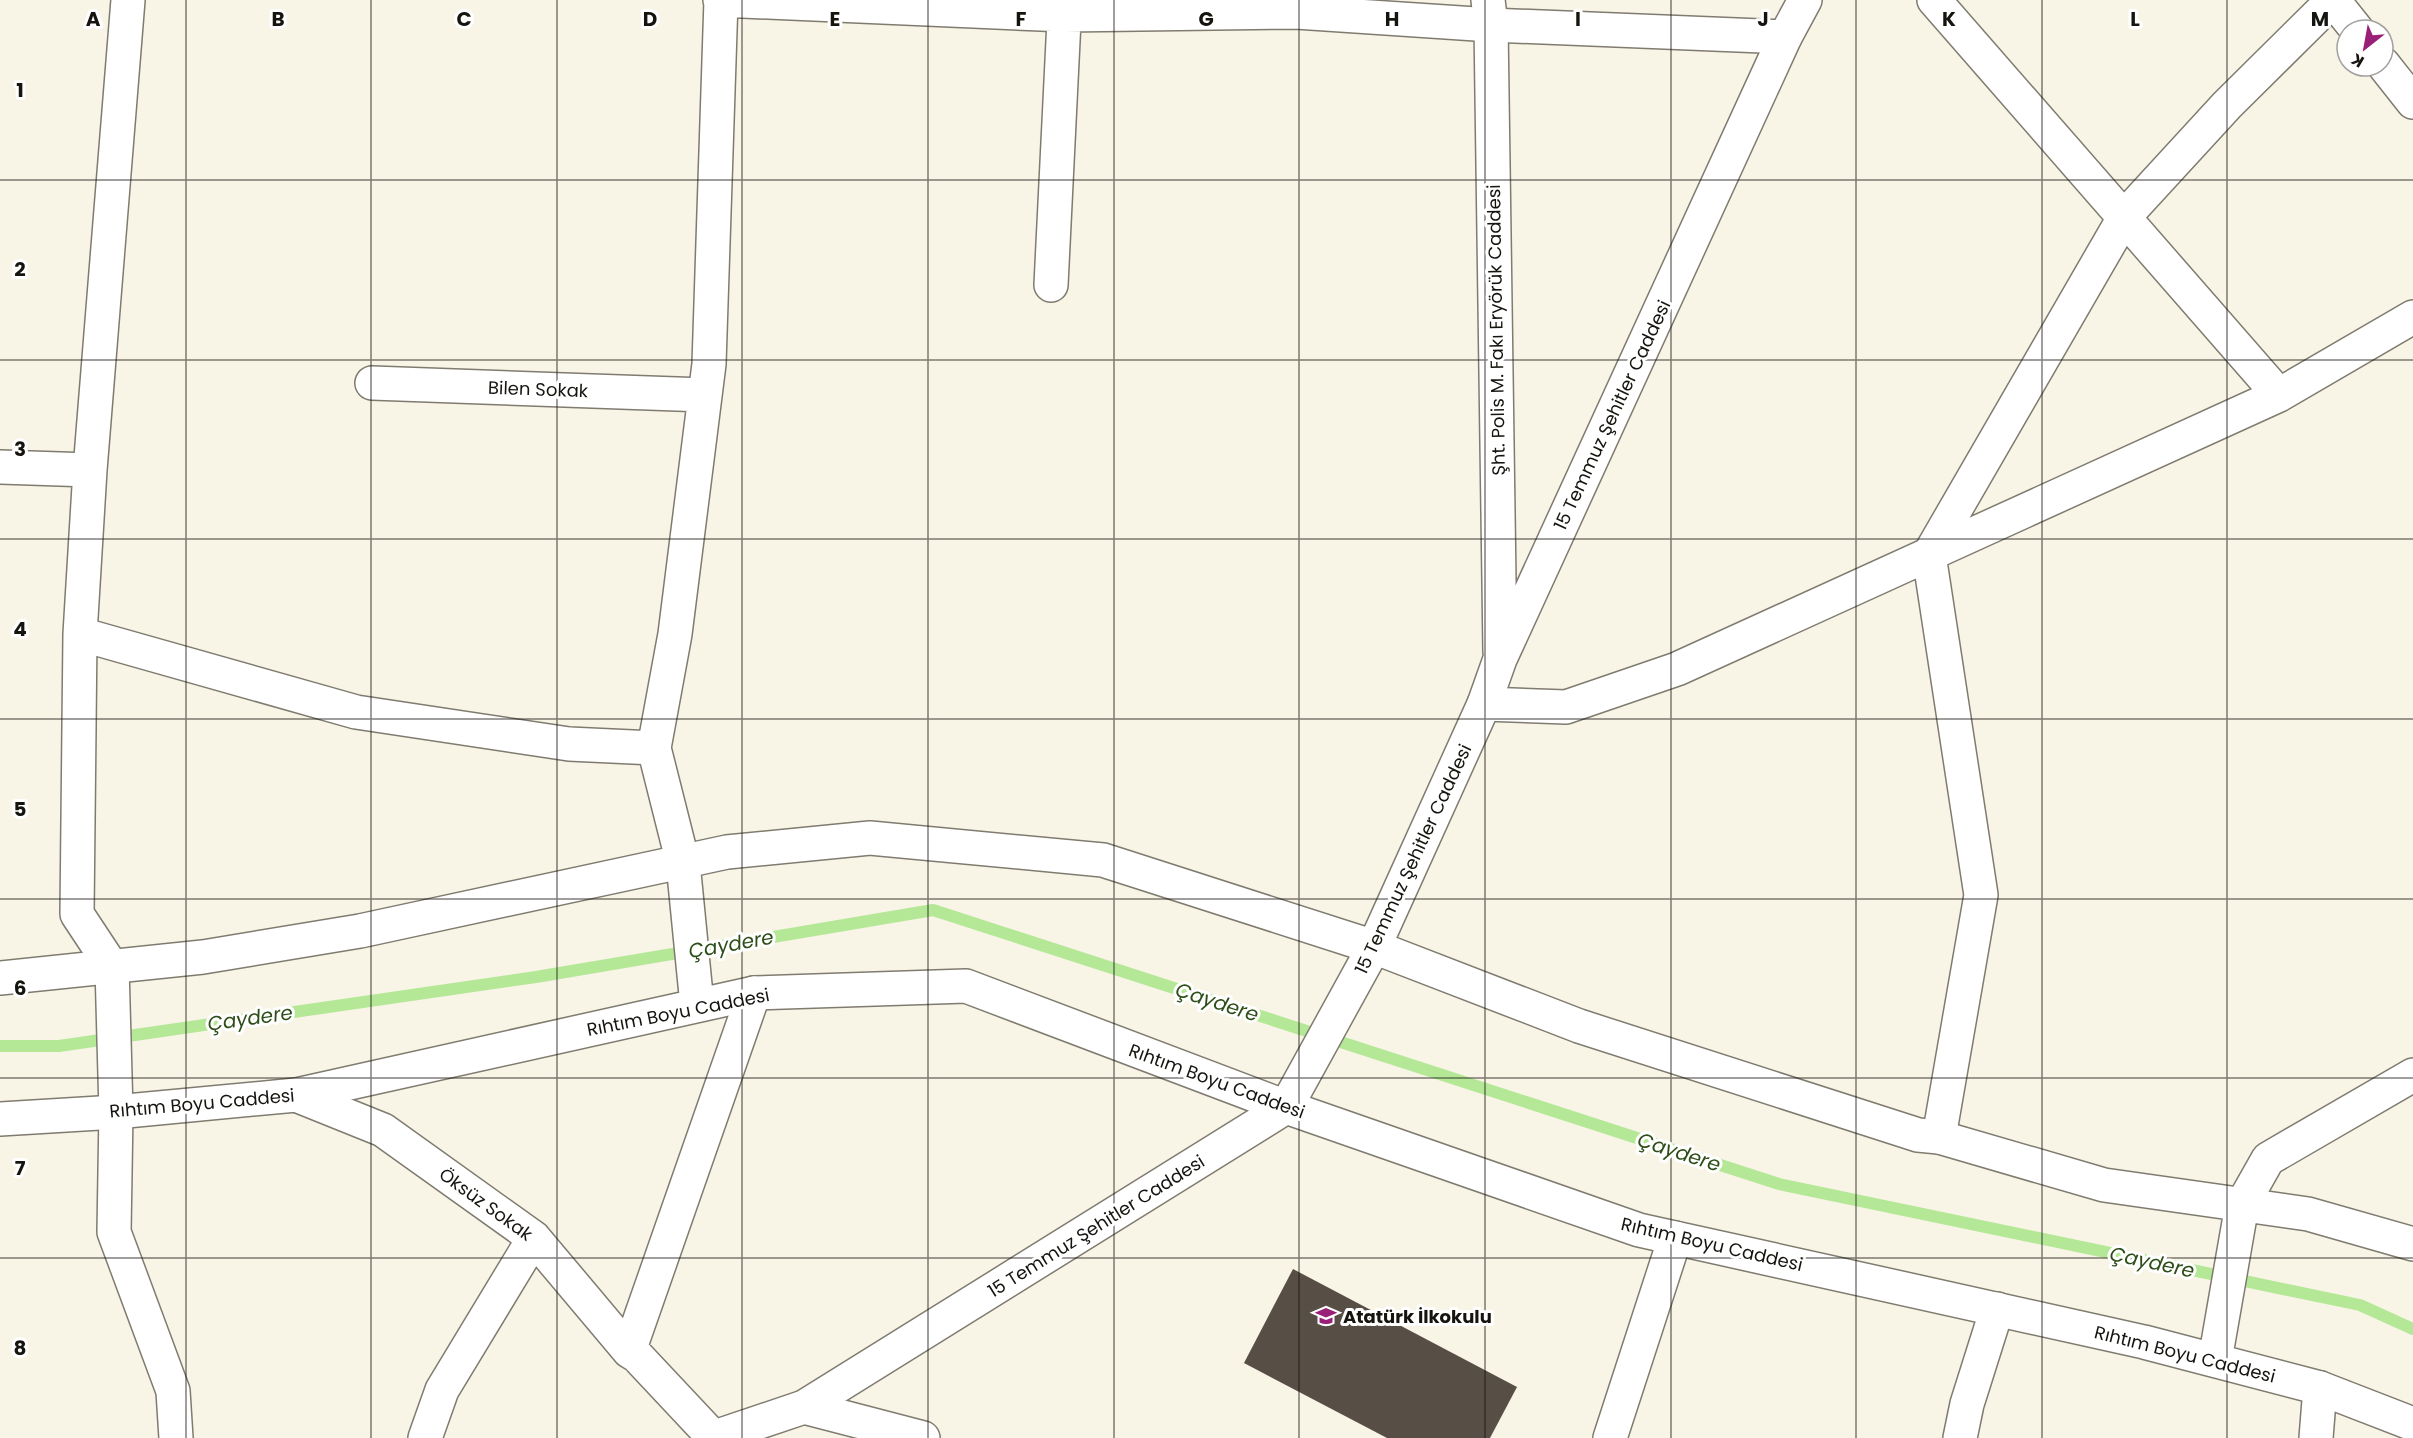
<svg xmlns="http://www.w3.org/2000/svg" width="2413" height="1438" font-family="Poppins,sans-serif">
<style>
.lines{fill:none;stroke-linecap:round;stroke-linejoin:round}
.stream{stroke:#b4e897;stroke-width:12}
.building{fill:#574f46}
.street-casing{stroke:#7f7b6f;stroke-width:36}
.secondary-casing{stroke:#7f7b6f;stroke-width:36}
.street{stroke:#fff;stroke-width:33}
.secondary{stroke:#fff;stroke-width:33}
.grid{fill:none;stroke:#16140f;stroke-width:1.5;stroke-opacity:0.55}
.labels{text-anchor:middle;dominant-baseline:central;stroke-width:6;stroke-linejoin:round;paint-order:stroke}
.street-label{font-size:18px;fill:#16140f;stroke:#fff}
.poi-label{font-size:18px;font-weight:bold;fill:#16140f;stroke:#fff;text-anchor:start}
.water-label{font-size:20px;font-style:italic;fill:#2e4e18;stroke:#fff}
.grid-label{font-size:20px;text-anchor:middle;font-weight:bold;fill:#16140f;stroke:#fff;stroke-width:6;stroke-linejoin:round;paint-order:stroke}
</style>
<rect width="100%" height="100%" fill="#f8f4e6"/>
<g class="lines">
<!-- stream -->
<path class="stream" d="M 0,1046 L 59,1046 L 536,977 L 933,910 L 1779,1184 L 2360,1305 L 2413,1329"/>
</g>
<!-- building -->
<path class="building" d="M 1293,1269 L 1517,1387 L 1490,1438 L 1387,1438 L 1244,1363 Z"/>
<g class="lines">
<!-- street casing -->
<g class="street-casing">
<path id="street" d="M 128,0 L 90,470 L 80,634 L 77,914 L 112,967 L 116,1112 L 114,1232 L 173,1391 L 176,1438
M 720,0 L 1065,15 L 1296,12 L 1491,25 L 1785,37
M 1934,0 L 2279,395
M 2333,0 L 2357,30
M 2383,64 L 2413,102
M 1051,285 L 1065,0
M 372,383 L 705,395
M 0,467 L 90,470
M 80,634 L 356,712 L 569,744 L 654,748
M 1484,704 L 1566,707 L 1677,669 L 2279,395 L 2413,317
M 683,863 L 654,748 L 675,634 L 709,364 L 721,0
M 296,1095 L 383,1130 L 534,1238 L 629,1351 L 637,1356 L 714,1438
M 1939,1137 L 1981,895 L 1929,555 L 2125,216 L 2227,105 L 2333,0
M 2242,1205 L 2268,1159 L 2413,1075
M 629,1351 L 754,993
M 804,1407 L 923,1438
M 425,1438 L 442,1390 L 534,1238
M 1610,1438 L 1675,1238
M 1960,1438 L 1967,1404 L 1997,1309
M 2316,1438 L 2320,1388"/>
</g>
<!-- secondary casing -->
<g class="secondary-casing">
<path id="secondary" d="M 1488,0 L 1491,25 L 1500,652
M 683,863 L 697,1005
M 0,978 L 203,957 L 360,931 L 727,852 L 870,838 L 1103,860 L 1374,947 L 1579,1026 L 1918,1135 L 1939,1137 L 2104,1185 L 2308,1214 L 2413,1244
M 0,1119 L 116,1112 L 296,1095 L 754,993 L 966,986 L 1286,1107 L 1639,1230 L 2144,1342 L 2320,1388 L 2413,1424
M 2215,1360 L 2242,1205
M 712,1438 L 804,1407 L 1286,1107 L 1374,947 L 1484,704 L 1500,659 L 1785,37 L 1805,0"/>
</g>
<!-- street -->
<use href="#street" class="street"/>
<!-- secondary -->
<use href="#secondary" class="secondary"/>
</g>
<!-- grid -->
<path class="grid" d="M 186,0 L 186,1438M 371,0 L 371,1438M 557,0 L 557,1438M 742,0 L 742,1438M 928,0 L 928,1438M 1114,0 L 1114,1438M 1299,0 L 1299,1438M 1485,0 L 1485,1438M 1671,0 L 1671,1438M 1856,0 L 1856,1438M 2042,0 L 2042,1438M 2227,0 L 2227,1438M 0,180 L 2413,180M 0,360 L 2413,360M 0,539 L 2413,539M 0,719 L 2413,719M 0,899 L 2413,899M 0,1078 L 2413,1078M 0,1258 L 2413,1258"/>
<!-- icons -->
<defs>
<g id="school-bare" transform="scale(1.62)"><path d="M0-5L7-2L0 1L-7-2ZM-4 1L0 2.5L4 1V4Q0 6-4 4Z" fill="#9a1f77" stroke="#fff" stroke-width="2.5" paint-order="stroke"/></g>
</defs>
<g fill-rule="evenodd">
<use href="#school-bare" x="1326" y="1316"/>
</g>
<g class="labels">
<!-- street labels -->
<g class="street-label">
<text transform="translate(1496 330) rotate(-91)">Şht. Polis M. Fakı Eryörük Caddesi</text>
<text transform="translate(538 389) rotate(2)">Bilen Sokak</text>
<text transform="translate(1612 415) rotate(-65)">15 Temmuz Şehitler Caddesi</text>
<text transform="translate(1413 859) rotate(-65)">15 Temmuz Şehitler Caddesi</text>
<text transform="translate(678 1012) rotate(-11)">Rıhtım Boyu Caddesi</text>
<text transform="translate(1217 1081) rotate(20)">Rıhtım Boyu Caddesi</text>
<text transform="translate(202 1103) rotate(-5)">Rıhtım Boyu Caddesi</text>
<text transform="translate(486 1204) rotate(36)">Öksüz Sokak</text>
<text transform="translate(1096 1226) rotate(-32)">15 Temmuz Şehitler Caddesi</text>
<text transform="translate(1712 1244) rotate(13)">Rıhtım Boyu Caddesi</text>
<text transform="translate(2185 1354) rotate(14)">Rıhtım Boyu Caddesi</text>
</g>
<!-- poi labels -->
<g class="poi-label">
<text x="1343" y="1316">Atatürk İlkokulu</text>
</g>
<!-- water labels -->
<g class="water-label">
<text transform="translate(731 944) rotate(-10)">Çaydere</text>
<text transform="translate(1217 1002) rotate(18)">Çaydere</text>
<text transform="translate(250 1018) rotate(-8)">Çaydere</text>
<text transform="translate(1679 1152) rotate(18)">Çaydere</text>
<text transform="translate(2152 1262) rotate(12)">Çaydere</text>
</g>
</g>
<g class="grid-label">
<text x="93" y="26">A</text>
<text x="278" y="26">B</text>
<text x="464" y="26">C</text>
<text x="650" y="26">D</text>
<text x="835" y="26">E</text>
<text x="1021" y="26">F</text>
<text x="1206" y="26">G</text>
<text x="1392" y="26">H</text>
<text x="1578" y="26">I</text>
<text x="1763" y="26">J</text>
<text x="1949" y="26">K</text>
<text x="2135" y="26">L</text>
<text x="2320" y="26">M</text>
<text x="20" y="97">1</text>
<text x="20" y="276">2</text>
<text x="20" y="456">3</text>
<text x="20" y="636">4</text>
<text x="20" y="816">5</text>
<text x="20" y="995">6</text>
<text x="20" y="1175">7</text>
<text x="20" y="1355">8</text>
</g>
<!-- north arrow -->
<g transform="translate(2365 48) rotate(211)"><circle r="28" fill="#ffffff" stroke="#a2a19f" stroke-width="1.5"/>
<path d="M0-4.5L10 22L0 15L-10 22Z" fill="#9a1f77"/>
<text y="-9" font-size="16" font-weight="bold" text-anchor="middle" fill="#16140f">K</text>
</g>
</svg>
